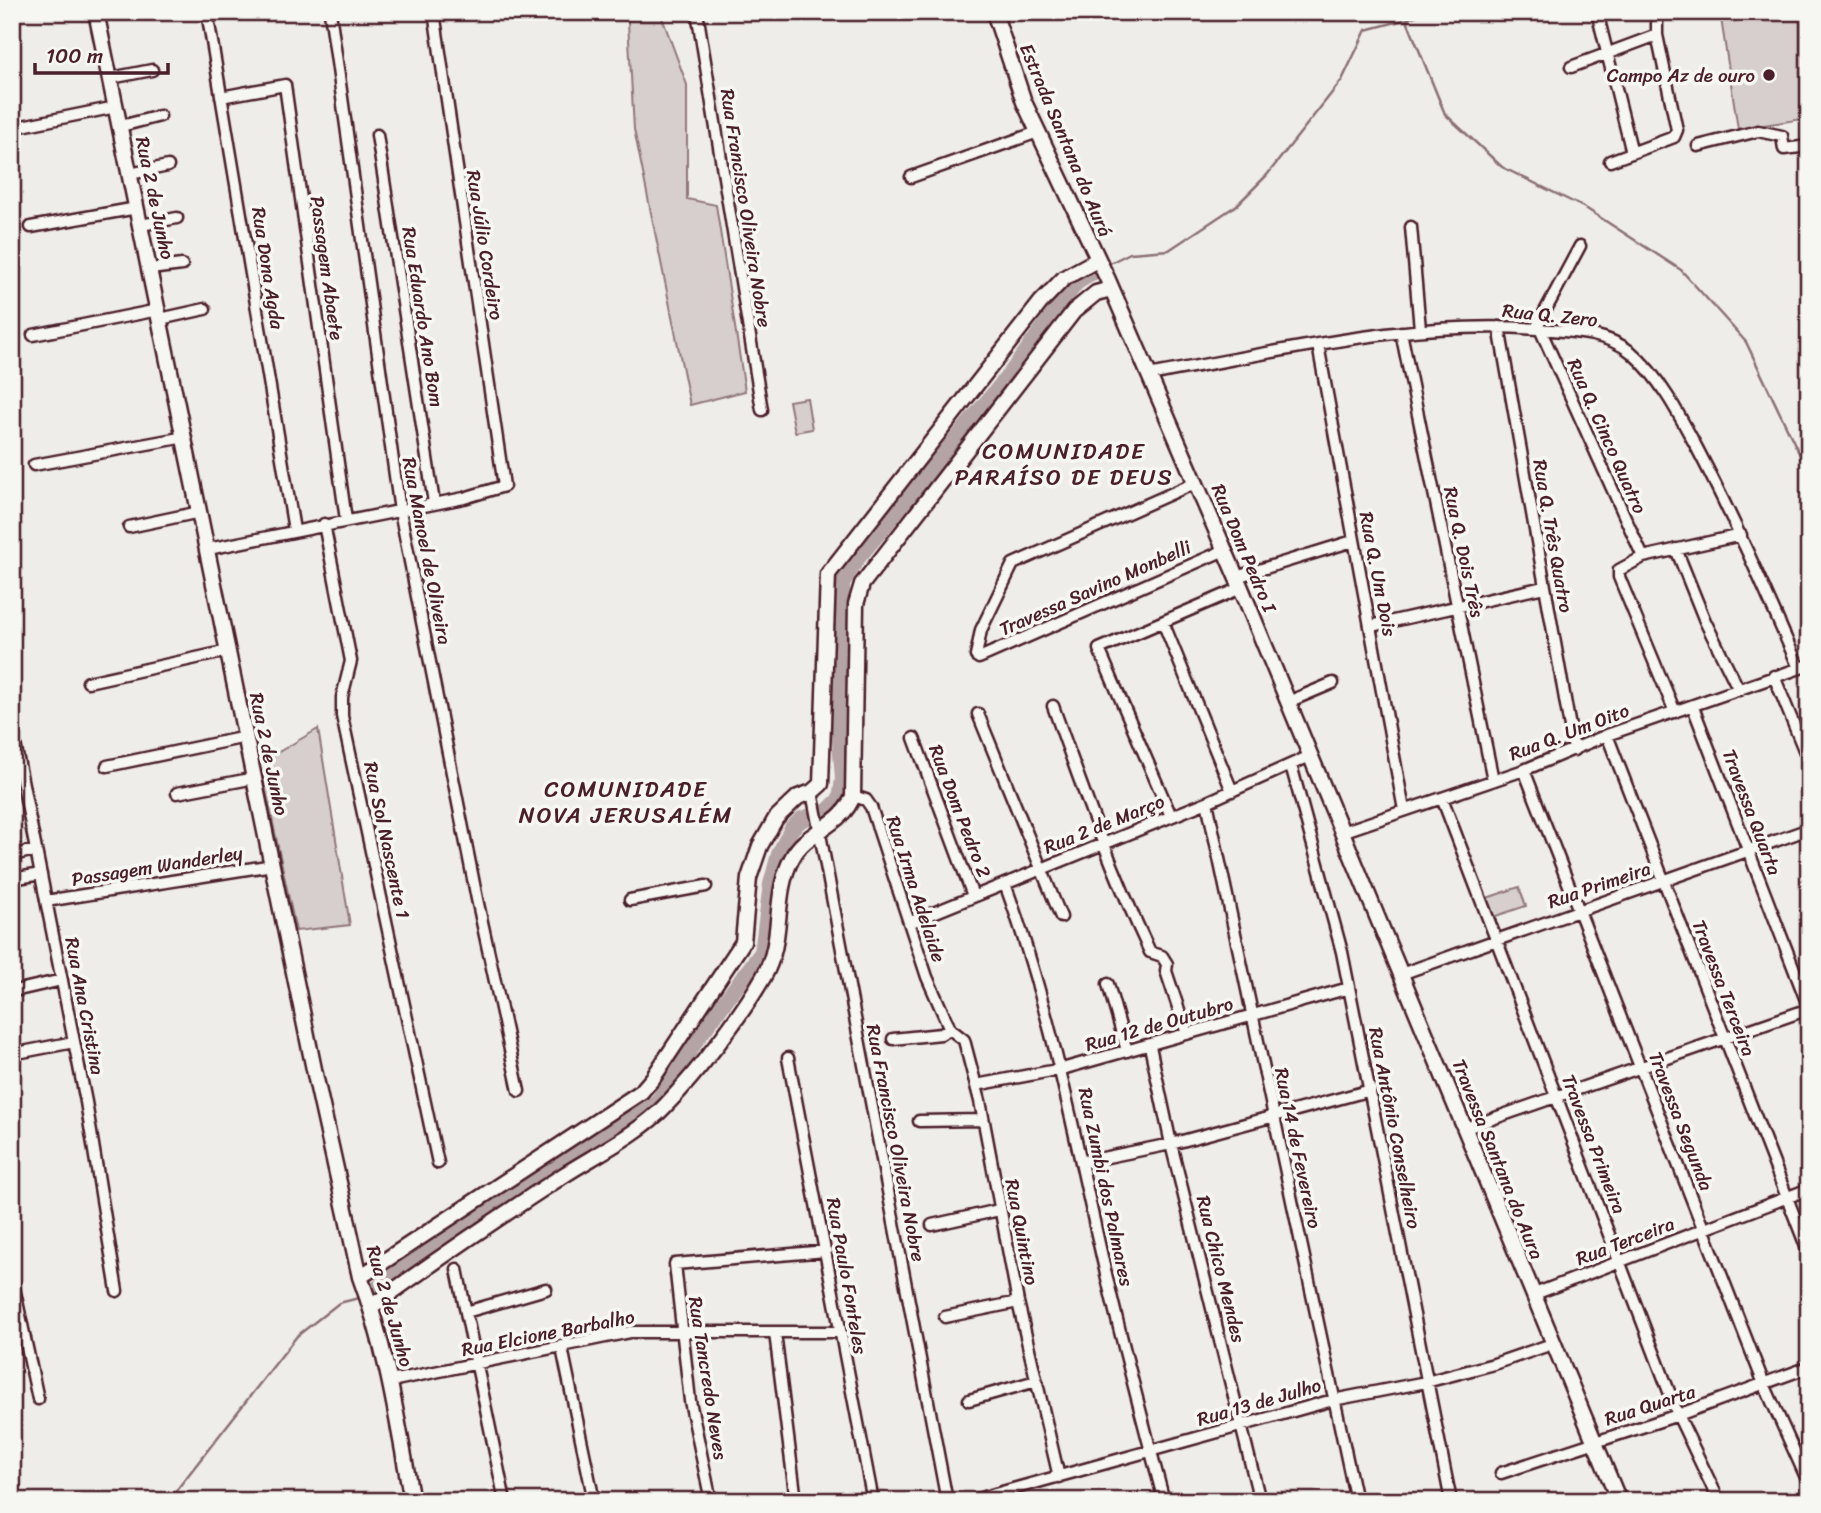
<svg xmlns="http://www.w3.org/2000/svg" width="1821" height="1513" font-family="Sriracha,sans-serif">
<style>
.green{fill:#d7cfce;stroke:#90777c;stroke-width:2}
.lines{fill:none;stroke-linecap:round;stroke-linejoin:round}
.stream{stroke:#8a6f74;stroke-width:2.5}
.river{stroke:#b4a4a5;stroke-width:16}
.street-casing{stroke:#4a1f2b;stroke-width:15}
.secondary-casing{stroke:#4a1f2b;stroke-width:19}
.street{stroke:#f6f6f2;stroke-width:10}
.secondary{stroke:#f6f6f2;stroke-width:14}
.poi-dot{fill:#4a1f2b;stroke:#f6f6f2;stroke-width:2.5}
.labels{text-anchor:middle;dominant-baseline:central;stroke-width:7;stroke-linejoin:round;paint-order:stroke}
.poi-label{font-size:19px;fill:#4a1f2b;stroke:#f6f6f2;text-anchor:end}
.street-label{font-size:19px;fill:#4a1f2b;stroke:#f6f6f2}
.quarter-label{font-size:23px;letter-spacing:2px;fill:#4a1f2b;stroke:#f6f6f2}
</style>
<rect width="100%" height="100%" fill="#efedea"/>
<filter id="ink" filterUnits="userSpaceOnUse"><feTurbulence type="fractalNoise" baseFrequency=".0143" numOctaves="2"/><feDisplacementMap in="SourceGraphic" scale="14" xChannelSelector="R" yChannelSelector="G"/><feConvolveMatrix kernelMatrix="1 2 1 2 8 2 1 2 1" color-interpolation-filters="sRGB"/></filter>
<g filter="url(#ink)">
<!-- green -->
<path class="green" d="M 625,12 L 660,12 L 687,85 L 687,199 L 716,205 L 745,391 L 690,405 L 634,129 L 628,22 Z
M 1720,12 L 1806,12 L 1809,32 L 1809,118 L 1738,129 Z
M 807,398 L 812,429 L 795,432 L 789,401 Z
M 318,729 L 350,925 L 296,931 L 262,772 L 277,753 Z
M 1519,887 L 1526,906 L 1493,917 L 1487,898 Z"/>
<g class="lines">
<!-- stream -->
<path class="stream" d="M 1426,12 L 1409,18 L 1408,23 L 1445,114 L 1502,167 L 1587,209 L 1681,270 L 1746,342 L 1809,474
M 1106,265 L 1130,253 L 1169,250 L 1237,205 L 1267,175 L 1342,80 L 1366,30 L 1408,19
M 168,1501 L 297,1336 L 339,1303 L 363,1297"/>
<!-- river -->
<path class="river" d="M 367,1296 L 468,1219 L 658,1101 L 697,1039 L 762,952 L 771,884 L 779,854 L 792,828 L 802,819 L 828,811 L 840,799 L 843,779 L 838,715 L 841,683 L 842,583 L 857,559 L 1010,374 L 1076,283 L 1100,268"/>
<!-- street casing -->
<g class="street-casing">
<path id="street" d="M 207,12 L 294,530
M 330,12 L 400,511 L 477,899 L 519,1091
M 697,12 L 762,410
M 1597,12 L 1632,153
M 1571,67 L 1657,35
M 111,78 L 152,70
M 221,97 L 285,85 L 346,520
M 121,126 L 160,116
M 12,128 L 116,107
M 377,135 L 434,503
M 1698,146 L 1758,131 L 1782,136 L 1784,149 L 1809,146
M 1610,161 L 1674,137 L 1677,130 L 1657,35 L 1657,12
M 130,174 L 168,166
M 911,177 L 1038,132
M 141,225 L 177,218
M 31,227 L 137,208
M 1411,227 L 1420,329
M 150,269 L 182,265
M 160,319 L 205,309
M 1499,327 L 1574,750
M 1536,328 L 1580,246
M 1540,329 L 1643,557
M 1401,332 L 1493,780
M 33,335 L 158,310
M 1318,345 L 1404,810
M 1148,375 C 1281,352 1415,317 1551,330 C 1579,332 1608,334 1631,352 C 1661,378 1681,418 1699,452 C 1736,523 1767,595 1799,668
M 34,465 L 185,437
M 1195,483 L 1013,564 L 981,630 L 976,656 L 979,658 L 1225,550
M 324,524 L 351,661 L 342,697 L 342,716 L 438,1163
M 129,527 L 200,512
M 208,549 L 464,498 L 504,486 L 434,12
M 1676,549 L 1705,621 L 1739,690
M 1236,577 L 1353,541
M 1163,622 L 1232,791
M 1371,626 L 1544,587
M 1774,676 L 1809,762
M 88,682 L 228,651
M 1288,702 L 1333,683
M 1053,706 C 1083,790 1112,872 1150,952 L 1162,956 L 1167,964 L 1166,971 L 1187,1034
M 1693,707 L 1809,1008
M 1675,712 L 1619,577 L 1619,570 L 1643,557 L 1741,535
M 978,714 L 1061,917
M 12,729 L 86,1102 L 117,1291
M 1607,735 L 1809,1254
M 914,738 L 973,896
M 1291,765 L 1342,952 L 1451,1501
M 107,766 L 246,737
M 1524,770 L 1764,1384 L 1809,1484
M 812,792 L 947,1501
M 177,793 L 255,778
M 853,796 L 866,800 L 871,807 L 927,977 L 950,1029 L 964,1040 L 980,1101 L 1018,1302 L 1059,1477
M 1442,798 L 1678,1415 L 1719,1501
M 1207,802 L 1356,1501
M 1171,816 L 1099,649 L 1241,588
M 1342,832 L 1524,770 L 1607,735 L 1809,665
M 12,855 L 36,850
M 12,879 L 41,874
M 1005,884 C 1049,1004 1072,1124 1100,1248 C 1119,1333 1142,1417 1164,1501
M 630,900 L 706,886
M 46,901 L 273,865
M 911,922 L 1207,802 L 1310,756
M 1401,974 L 1809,829
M 1108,984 L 1127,1051
M 14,991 L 62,980
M 893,1039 L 941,1034 L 950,1029
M 1150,1046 L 1171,1144 L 1260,1501
M 12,1054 L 74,1042
M 788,1058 L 873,1501
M 976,1085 L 1062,1069 L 1349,988
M 919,1121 L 983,1120
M 1466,1128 L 1809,1009
M 1083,1162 L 1171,1144 L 1371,1090
M 932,1225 L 999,1210
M 457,1269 L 505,1501
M 12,1278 L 38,1399
M 1532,1295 L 1809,1189
M 466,1312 L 546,1289
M 945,1317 L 1018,1302
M 775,1333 L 796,1501
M 562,1348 L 594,1501
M 391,1381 L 630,1332 L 839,1332
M 969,1400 L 1036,1381
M 1501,1473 L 1678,1415 L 1809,1367
M 977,1499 L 1333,1400 L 1426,1382 L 1494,1364 L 1552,1344
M 711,1501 L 690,1401 L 675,1264 L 826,1251"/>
</g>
<!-- secondary casing -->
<g class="secondary-casing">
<path id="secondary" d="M 96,12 L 316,1079 L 360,1277 C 387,1349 398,1425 412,1501
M 994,12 L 1024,102 L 1108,280 L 1241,588 L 1619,1501
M 360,1277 L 641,1092 L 653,1078 L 743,942 L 749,878 L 760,846 L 776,818 L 798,797 L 812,792 L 821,784 L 828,574 L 1041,302 L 1064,278 L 1097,260
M 372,1306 C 435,1261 499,1217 564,1175 C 595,1155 640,1133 665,1106 C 697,1073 741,1016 764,976 C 785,939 772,895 792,858 C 806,830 842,827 853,796 L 856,604 L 862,584 L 1074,311 L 1096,293 L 1111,289"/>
</g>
<!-- street -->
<use href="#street" class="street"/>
<!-- secondary -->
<use href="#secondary" class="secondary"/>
</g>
</g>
<!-- markers -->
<circle class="poi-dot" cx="1769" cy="75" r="7"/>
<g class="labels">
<!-- poi labels -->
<g class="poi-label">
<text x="1755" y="75">Campo Az de ouro</text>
</g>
<!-- street labels -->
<g class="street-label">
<text transform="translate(1066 140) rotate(67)">Estrada Santana do Aurá</text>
<text transform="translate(155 198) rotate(78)">Rua 2 de Junho</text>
<text transform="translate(746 208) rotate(81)">Rua Francisco Oliveira Nobre</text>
<text transform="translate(485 245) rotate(81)">Rua Júlio Cordeiro</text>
<text transform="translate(268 268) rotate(81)">Rua Dona Agda</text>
<text transform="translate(327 268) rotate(82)">Passagem Abaete</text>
<text transform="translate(1550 315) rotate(6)">Rua Q. Zero</text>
<text transform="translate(423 317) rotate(81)">Rua Eduardo Ano Bom</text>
<text transform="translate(1607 436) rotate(66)">Rua Q. Cinco Quatro</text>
<text transform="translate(1553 536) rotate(80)">Rua Q. Três Quatro</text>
<text transform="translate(1244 548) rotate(67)">Rua Dom Pedro I</text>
<text transform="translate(427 551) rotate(79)">Rua Manoel de Oliveira</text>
<text transform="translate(1464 552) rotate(78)">Rua Q. Dois Três</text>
<text transform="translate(1378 574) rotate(79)">Rua Q. Um Dois</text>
<text transform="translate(1095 588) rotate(-24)">Travessa Savino Monbelli</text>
<text transform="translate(1569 732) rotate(-21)">Rua Q. Um Oito</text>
<text transform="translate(269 754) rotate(78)">Rua 2 de Junho</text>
<text transform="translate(960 811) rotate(69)">Rua Dom Pedro 2</text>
<text transform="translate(1752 812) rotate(69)">Travessa Quarta</text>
<text transform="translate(1104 824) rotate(-22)">Rua 2 de Março</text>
<text transform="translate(387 840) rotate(78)">Rua Sol Nascente 1</text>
<text transform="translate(157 866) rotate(-9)">Passagem Wanderley</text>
<text transform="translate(1599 885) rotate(-19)">Rua Primeira</text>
<text transform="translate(916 889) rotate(72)">Rua Irma Adelaide</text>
<text transform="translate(1724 988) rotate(69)">Travessa Terceira</text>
<text transform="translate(85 1006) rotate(79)">Rua Ana Cristina</text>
<text transform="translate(1159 1024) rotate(-16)">Rua 12 de Outubro</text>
<text transform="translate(1681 1121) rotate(69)">Travessa Segunda</text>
<text transform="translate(1395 1128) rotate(79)">Rua Antônio Conselheiro</text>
<text transform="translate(896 1143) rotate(79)">Rua Francisco Oliveira Nobre</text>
<text transform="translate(1594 1144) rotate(69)">Travessa Primeira</text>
<text transform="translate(1298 1148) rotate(78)">Rua 14 de Fevereiro</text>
<text transform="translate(1498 1159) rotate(68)">Travessa Santana do Aura</text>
<text transform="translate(1106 1187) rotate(78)">Rua Zumbi dos Palmares</text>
<text transform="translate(1022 1232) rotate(79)">Rua Quintino</text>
<text transform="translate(1625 1241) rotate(-21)">Rua Terceira</text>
<text transform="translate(1221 1269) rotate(76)">Rua Chico Mendes</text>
<text transform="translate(847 1276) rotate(80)">Rua Paulo Fonteles</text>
<text transform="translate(390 1306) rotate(74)">Rua 2 de Junho</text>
<text transform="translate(548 1333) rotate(-11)">Rua Elcione Barbalho</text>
<text transform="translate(708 1378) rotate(81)">Rua Tancredo Neves</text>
<text transform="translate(1259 1402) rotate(-16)">Rua 13 de Julho</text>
<text transform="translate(1650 1405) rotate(-18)">Rua Quarta</text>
</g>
<!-- quarter labels -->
<g class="quarter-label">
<text x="1064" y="451">COMUNIDADE<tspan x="1064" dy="26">PARAÍSO DE DEUS</tspan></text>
<text x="626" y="789">COMUNIDADE<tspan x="626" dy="26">NOVA JERUSALÉM</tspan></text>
</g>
</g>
<!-- margin -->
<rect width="1821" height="1513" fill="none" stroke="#f6f6f2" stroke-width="42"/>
<rect x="21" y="21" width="1779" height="1471" fill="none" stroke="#4a1f2b" stroke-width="2.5" filter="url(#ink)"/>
<!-- scale -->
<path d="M35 63v10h133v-10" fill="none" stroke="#4a1f2b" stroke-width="3.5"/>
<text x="46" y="63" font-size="21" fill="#4a1f2b" stroke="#f6f6f2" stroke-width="5" paint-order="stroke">100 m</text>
</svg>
